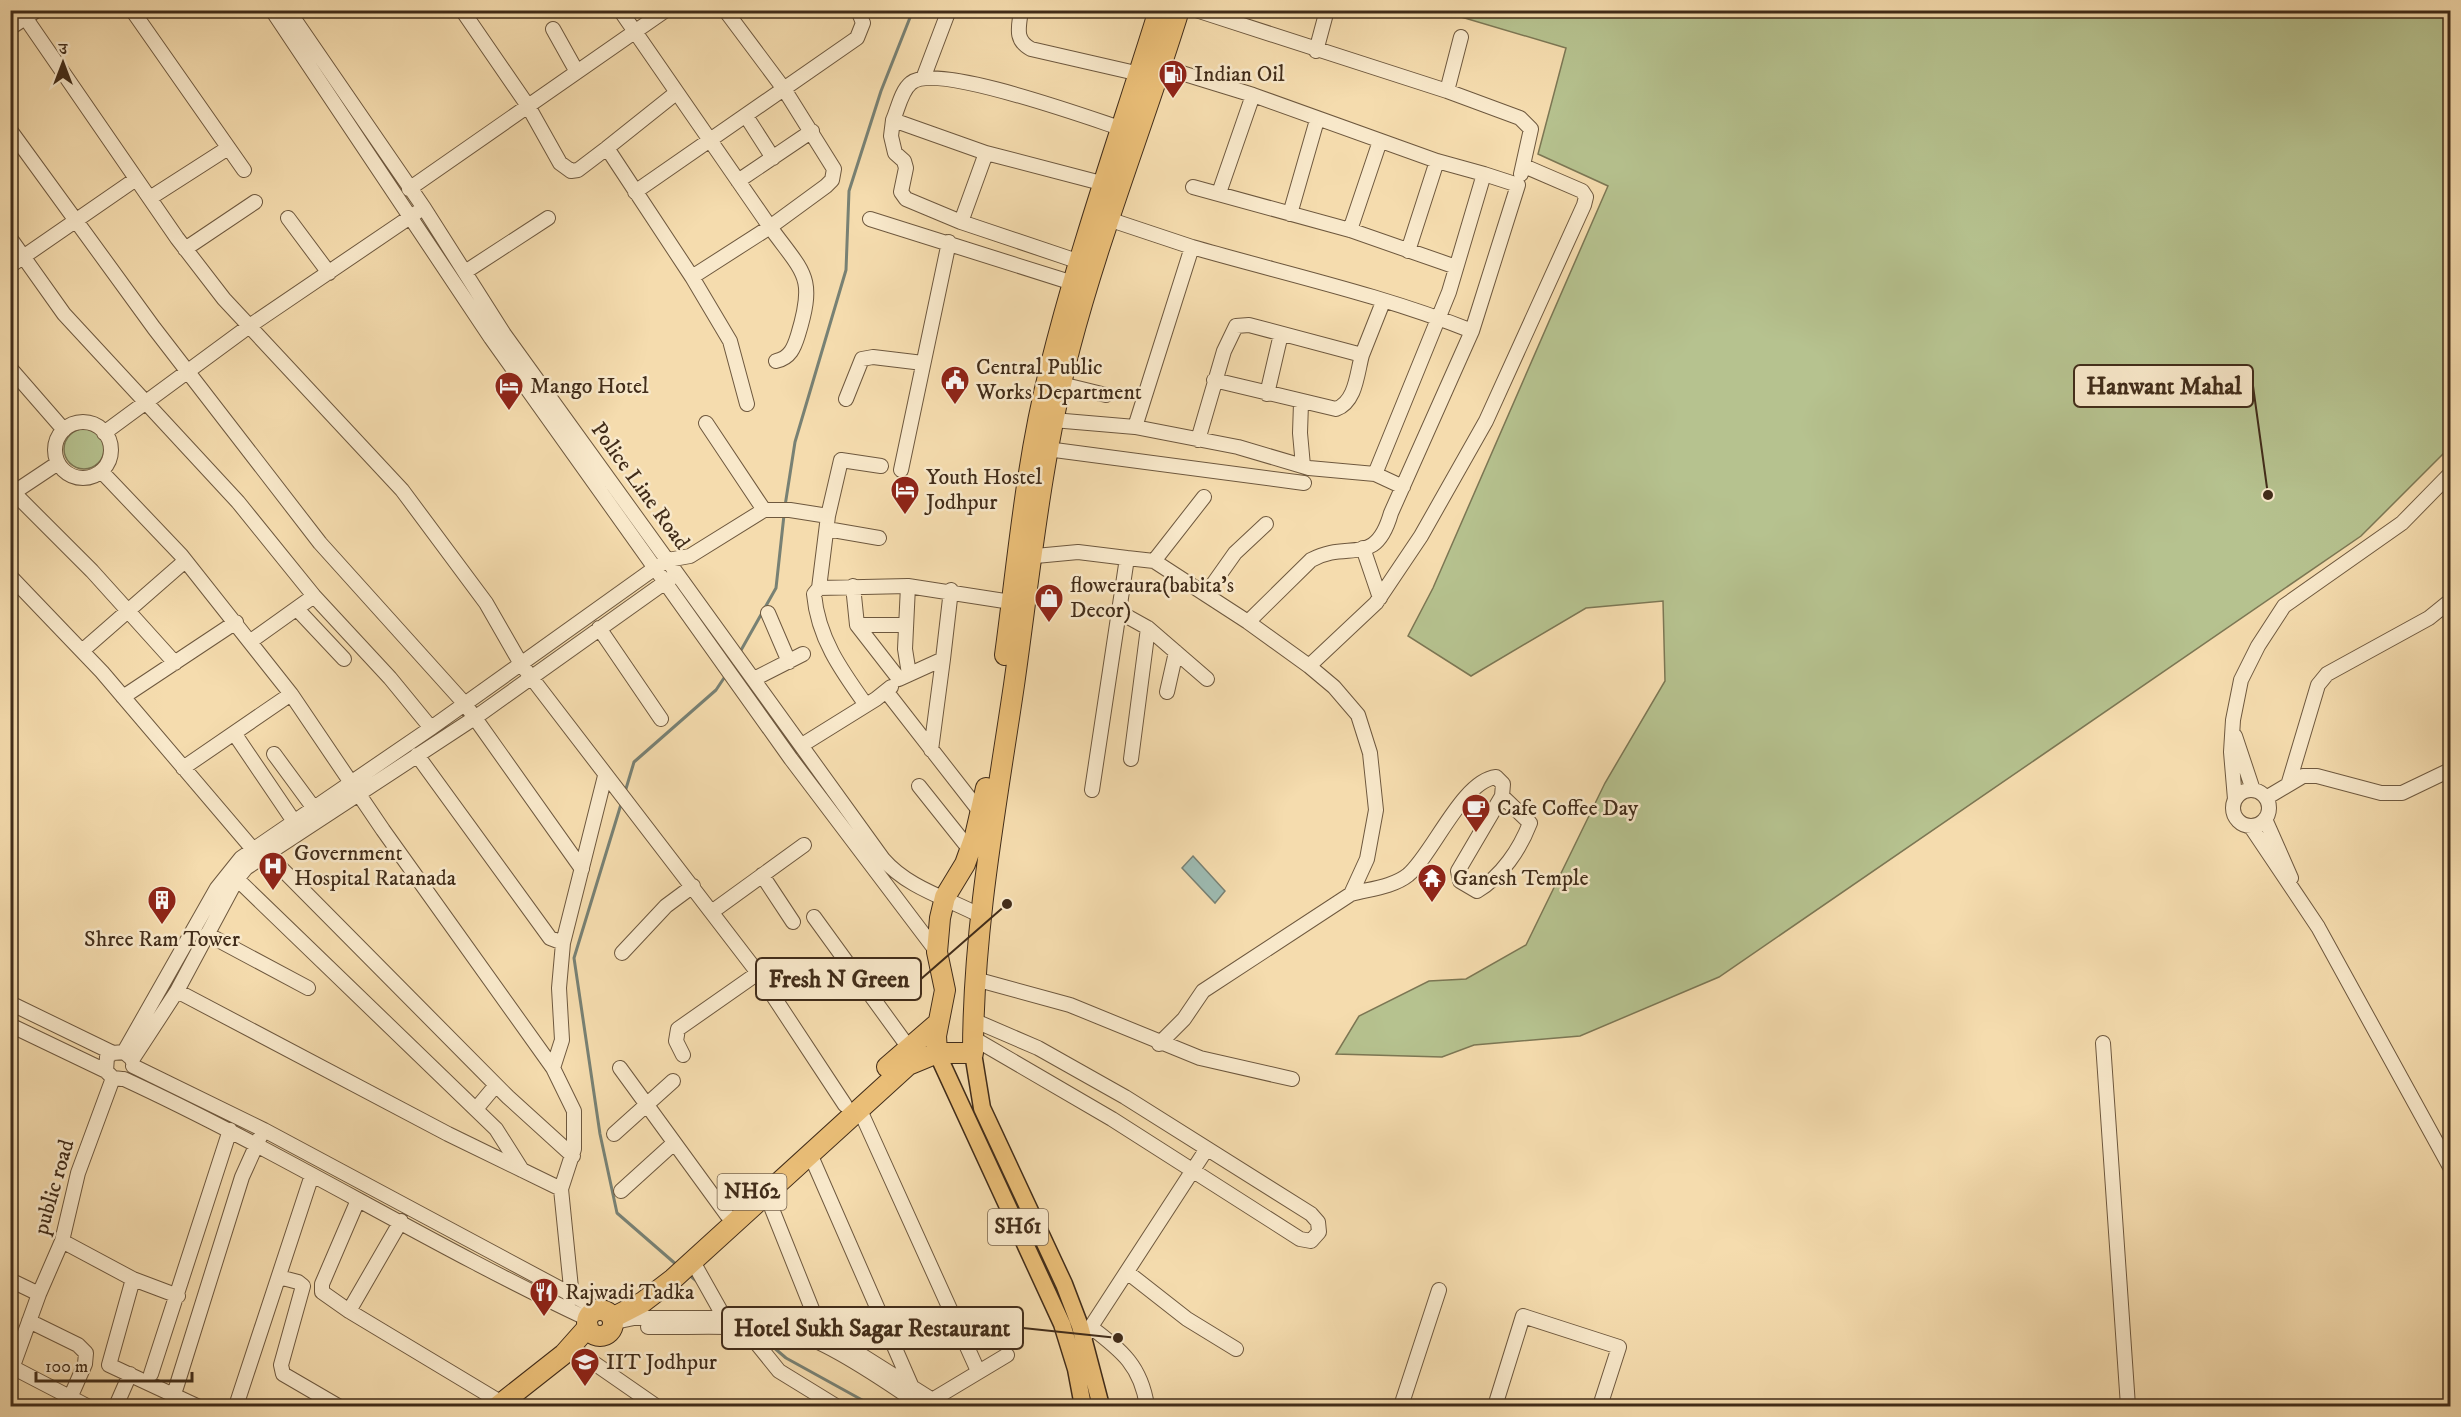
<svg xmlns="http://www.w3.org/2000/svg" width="2461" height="1417" font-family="'IM FELL DW Pica','Noto Serif Devanagari',serif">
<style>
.green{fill:#b6c28f;stroke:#7c7754;stroke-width:1.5}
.water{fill:#9dbab1;stroke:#788174;stroke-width:1.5}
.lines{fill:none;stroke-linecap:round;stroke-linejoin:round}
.stream{stroke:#788174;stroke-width:3}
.minor-casing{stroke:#6e583e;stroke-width:16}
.major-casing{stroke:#412c19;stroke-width:19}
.highway-casing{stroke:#412c19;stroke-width:22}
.minor{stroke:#f8e8ca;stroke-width:14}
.major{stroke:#eabe77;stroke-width:16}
.highway{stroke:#eabe77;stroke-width:20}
.labels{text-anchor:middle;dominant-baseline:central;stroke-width:5;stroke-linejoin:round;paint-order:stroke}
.shield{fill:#f8e8ca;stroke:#78644e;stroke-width:1.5}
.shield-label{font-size:21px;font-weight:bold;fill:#412c19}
.poi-label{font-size:22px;fill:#412c19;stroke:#f8e8ca;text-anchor:start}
.street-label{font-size:22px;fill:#412c19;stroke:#f8e8ca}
.leader{fill:none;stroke:#412c19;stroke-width:2}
.callout-dot{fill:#412c19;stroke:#f8e8ca;stroke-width:2}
.callout{fill:#f8e8ca;stroke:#412c19;stroke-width:2}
.callout-label{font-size:24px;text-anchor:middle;font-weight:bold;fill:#412c19}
</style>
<rect width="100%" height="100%" fill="#f5dcae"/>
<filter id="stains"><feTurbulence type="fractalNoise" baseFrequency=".00333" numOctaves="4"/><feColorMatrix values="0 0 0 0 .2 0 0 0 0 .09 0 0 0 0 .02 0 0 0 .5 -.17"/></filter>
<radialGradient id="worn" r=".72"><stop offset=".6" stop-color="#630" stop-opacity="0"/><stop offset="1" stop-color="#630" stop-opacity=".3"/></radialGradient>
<!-- green -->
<path class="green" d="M 1441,11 L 2450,11 L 2450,447 L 2361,536 L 1719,977 L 1580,1036 L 1474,1045 L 1442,1057 L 1336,1054 L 1359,1016 L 1429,981 L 1466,979 L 1526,945 L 1605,783 L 1665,681 L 1663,601 L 1586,608 L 1471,676 L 1408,636 L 1433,588 L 1608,186 L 1538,154 L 1566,48 Z
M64 449a20 20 0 1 1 40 0a20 20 0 1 1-40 0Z"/>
<!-- water -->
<path class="water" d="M 1193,856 L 1225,891 L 1215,903 L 1182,868 Z"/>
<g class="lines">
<!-- stream -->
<path class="stream" d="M 785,506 L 795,442 L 846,270 L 849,191 L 881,91 L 913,10
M 740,652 L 776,588 L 784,515
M 625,792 L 634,762 L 716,690 L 726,675
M 622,801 L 574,958 L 600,1134 L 617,1213 L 678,1266
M 688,1274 L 699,1283
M 758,1334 L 786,1358 L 873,1406"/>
<!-- minor casing -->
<g class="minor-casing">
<path id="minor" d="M 20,10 L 177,238 L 224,299 L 402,490 L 486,603 L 521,664 L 758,973 L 845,1105
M 132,10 L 244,170
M 272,10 L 491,338 L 791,759 L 937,952
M 288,10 L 424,208 L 504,334 L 883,859 C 908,888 947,898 981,916
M 462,10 L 528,106 L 560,163 L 571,171 L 578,170 L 607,148 L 692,277 L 770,227 L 620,10
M 725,10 L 784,89 L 834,169 L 832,180 L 826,186 L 770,227 C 804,274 816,276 798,335 C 794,348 790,358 776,361
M 1021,10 C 1019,27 1014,40 1031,49 L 1140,74
M 1196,10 L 1447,91 L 1520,118 L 1531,129 L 1521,174
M 10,28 L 37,10
M 553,29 L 577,72
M 1316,51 L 1327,10
M 924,76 L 949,10
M 1447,91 L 1461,37
M 746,116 L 773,158
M 893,120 C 898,109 901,91 911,83 C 936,62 1089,118 1123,129
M 10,130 L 154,328 L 320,543 L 465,704 L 582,869
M 607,148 L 676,93
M 986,153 L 1105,184
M 738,181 L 812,131
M 1193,187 L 1350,230 L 1456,267
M 409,189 L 666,10
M 635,192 L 857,38 L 863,23 L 858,10
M 1219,193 L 1253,95
M 150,198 L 228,148
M 1290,214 L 1317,120
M 288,218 L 329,273
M 870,219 L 1073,283
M 1108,219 L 1192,247 L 1135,427
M 961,222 L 986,153 L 893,120 L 891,136 L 895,153 L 904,161 L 906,168 L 901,192 L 906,199 L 961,222 L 1080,262
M 1350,230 L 1380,141
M 10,238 L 64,314 L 238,502 L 314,596 L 390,678 L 431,728
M 1192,247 C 1286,274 1382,295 1472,331
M 185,249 L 255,202
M 1408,251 L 1437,161
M 10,266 L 136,179
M 465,272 L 548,218
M 692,277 L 730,341 L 747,404
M 10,368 L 64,430
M 1214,380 L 1336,409 C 1356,402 1357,373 1362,355
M 1061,384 L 1106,395
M 1267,394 L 1281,334
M 846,399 L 862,359 L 873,357 L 923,363
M 1301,403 L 1300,433 L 1303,466
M 1053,420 L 1135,427 L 1238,447 L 1309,468 L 1375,474 L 1449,292 L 1484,174 L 1437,161 L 1253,95 L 1162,67
M55 450a28 28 0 1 1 56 0a28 28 0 1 1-56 0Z
M 706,423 L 764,510
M 104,433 L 248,327 L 416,213
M 1198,440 L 1224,351 L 1236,326 L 1249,325 L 1362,355 L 1383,302
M 1047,449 L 1304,483
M 901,470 L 949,242
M 101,471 L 181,555 L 291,694 L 383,830 L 553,1068 L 562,1040 L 559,988 L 563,943 L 605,776
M 1375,474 L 1403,487
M 10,489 L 92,571 L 175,663
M 10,495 L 58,463
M 828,516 L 841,460 L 881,466
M 827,529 L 879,538
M 1363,548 L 1380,598
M 1025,557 L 1078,552 L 1127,558
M 1154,561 L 1204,497
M 10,576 L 102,672 L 257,854
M 853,586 L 857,625 L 899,679 L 943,659 L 951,590
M 908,586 L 905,649 L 909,674
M 819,588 L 814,594 C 818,638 841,670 866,705
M 1206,594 L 1235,553 L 1266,524
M 297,609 L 344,659
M 768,613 L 789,662
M 1121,613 L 1148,628 L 1207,679
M 1248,622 L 1311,560 C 1349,539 1375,569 1391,513 L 1472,331 L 1518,185 L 1484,174
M 857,625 L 905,625
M 599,628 L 661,719
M 251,641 L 314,596
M 82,651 L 185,561
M 1309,666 L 1376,603 L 1421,536 L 1486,421 L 1584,205 L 1586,197 L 1582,191 L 1524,166
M 754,679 L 803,654
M 886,691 L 981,813
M 1167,692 L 1176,652
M 123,697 L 236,622
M 234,733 L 293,820
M 2235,736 L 2253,790
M 802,745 L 876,699 L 891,687
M 931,750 L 943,659
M 274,754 L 313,807
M 417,755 L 550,938 L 563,943
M 1131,759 L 1148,628
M 183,768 L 291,694
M 2289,782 L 2318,685 L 2327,674 L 2429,618 L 2450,601
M 919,786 L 970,850
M2233 808a18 18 0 1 1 36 0a18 18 0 1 1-36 0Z
M 1092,790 L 1127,558 L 1154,561 L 1248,622 L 1309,666 L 1334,687 L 1358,715 L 1370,753 L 1376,810 L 1367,859 L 1351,894 C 1369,889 1393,887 1408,875 C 1433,854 1462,781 1496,777 L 1503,784 L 1502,796 L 1458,871 L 1460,881 L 1477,891 C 1502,876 1520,849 1530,823 L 1502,796
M 2266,798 L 2303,776 L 2317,776 L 2381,793 L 2402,793 L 2450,770
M 2235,799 L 2231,752 L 2233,720 L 2241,680 L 2258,646 L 2284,606 L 2402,523 L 2450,474
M 2265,819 L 2291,878
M 2251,827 L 2318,927 L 2450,1167
M 266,853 L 508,1097 L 573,1156
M 762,875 L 793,922
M 237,879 L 496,1129 L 522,1170
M 713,911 L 804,845
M 814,917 L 909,1048
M 207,934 L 308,988
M 622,953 L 666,906 L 693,886
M 975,979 L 1070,1005 L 1200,1058 L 1292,1079
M 177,991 L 448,1134 L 561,1189
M 10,1003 L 113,1053 L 124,1052 L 130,1057
M 10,1025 L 106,1071
M 973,1038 L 1112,1119 L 1300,1239 L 1311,1241 L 1319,1232 L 1318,1222 L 1311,1214 L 1125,1097 L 1038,1048 L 973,1020
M 2103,1043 L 2128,1406
M 1159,1044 L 1184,1019 L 1203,991 L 1351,894
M 124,1052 L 217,888 L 241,858 L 431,728 L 655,568 L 668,560 L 690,556 L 764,510 L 790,510 L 828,516 L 819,588 L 908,586 L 1011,602
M 113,1053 L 107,1057 L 106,1071 L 113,1078 L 122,1079
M 683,1055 L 676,1041 L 678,1029 L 758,973
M 132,1060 L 177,991 L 237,879 L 246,868 L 476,717 L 671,578
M 133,1066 L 264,1130 L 600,1310
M 553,1068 L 574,1111 L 574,1149 L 561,1189 L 572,1298
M 620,1068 L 727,1215
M 124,1079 C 282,1152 430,1245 588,1319
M 859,1108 L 978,1371
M 476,1109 L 496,1085
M 614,1134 L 673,1081
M 811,1156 L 911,1385
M 621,1191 L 674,1143
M 766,1194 L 820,1329
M 358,1200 L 322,1284 L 322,1292 L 349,1311 L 502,1403
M 62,1241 L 133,1279 L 178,1296
M 692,1260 L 724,1317
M 1127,1272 L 1187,1319 L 1236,1349
M 279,1277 L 298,1282 L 303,1286 L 281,1365 L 283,1374 L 338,1406
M 133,1279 L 109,1365 L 197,1406
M 10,1280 L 39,1294
M 349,1311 L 401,1221
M 29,1321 L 78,1345 L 86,1353 L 85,1364 L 70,1398
M 615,1322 L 634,1318 L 760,1318 L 789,1321 L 820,1329 L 942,1406
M 648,1327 C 697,1328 751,1323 799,1335 C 828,1342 896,1388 922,1406
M 1092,1328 C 1122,1351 1141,1366 1147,1406
M 745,1329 L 779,1371 L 836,1406
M 1083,1339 L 1206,1150
M 581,1354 L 656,1406
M 10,1366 L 87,1406
M 10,1374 L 39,1294 L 62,1241 L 78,1173 L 113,1078
M 151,1374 L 230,1130
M 176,1388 L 242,1177 L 260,1137
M 932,1400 L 1007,1355
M 116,1406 L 130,1374
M 236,1406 L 312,1175
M 1401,1406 L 1439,1290
M 1495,1406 L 1523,1316 L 1619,1347 L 1600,1406"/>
</g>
<!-- major casing -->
<g class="major-casing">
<path id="major" d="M 937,1053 L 1062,1324 L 1076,1369 L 1083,1406
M 973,1053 L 982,1108 L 1064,1284 L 1080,1326 L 1101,1406"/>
</g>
<!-- highway casing -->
<g class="highway-casing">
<path id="highway" d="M 1005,655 C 1018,559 1026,462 1050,368 C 1080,247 1122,129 1159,10
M 937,1053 L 936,1036 L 945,990 L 937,952 L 940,918 L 945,897 L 965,864 L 975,836 L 986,788
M 887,1067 L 938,1023
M587 1323a13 13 0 1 1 26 0a13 13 0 1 1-26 0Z
M 612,1318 L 643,1302 L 673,1279 L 908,1065 L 937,1053 L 973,1053 C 973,929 996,807 1014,685 C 1030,572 1041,458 1070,347 C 1100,233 1144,123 1179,10
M 498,1406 L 564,1354 L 588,1327"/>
</g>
<!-- minor -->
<use href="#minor" class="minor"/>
<!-- major -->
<use href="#major" class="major"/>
<!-- highway -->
<use href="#highway" class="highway"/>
</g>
<!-- icons -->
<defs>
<g id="fuel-pin" transform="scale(1.5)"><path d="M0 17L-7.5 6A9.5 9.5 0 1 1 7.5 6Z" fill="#8f2418" stroke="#f8e8ca"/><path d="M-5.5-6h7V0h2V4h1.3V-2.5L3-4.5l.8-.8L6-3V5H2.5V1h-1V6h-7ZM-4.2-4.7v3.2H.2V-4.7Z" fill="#fff"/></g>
<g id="civic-pin" transform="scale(1.5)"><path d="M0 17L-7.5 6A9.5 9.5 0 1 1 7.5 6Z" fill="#8f2418" stroke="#f8e8ca"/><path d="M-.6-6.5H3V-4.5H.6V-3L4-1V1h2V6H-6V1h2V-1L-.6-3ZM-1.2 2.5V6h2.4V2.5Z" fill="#fff"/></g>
<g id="hotel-pin" transform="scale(1.5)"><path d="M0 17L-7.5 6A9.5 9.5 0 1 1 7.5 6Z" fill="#8f2418" stroke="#f8e8ca"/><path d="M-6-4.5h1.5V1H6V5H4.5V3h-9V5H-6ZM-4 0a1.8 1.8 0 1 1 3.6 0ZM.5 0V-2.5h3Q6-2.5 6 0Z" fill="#fff"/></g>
<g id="shop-pin" transform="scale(1.5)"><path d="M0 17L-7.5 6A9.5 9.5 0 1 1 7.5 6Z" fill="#8f2418" stroke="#f8e8ca"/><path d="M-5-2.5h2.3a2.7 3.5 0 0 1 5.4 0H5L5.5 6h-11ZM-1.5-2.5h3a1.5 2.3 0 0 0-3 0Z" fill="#fff"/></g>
<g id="cafe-pin" transform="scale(1.5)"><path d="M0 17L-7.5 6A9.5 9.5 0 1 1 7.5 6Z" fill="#8f2418" stroke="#f8e8ca"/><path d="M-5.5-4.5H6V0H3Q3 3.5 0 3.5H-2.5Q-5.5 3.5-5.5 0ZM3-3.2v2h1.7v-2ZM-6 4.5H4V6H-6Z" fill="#fff"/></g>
<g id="hospital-pin" transform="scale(1.5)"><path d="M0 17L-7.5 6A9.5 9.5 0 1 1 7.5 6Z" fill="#8f2418" stroke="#f8e8ca"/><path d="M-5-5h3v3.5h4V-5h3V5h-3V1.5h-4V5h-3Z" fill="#fff"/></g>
<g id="temple-pin" transform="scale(1.5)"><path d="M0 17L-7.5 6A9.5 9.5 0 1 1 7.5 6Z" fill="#8f2418" stroke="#f8e8ca"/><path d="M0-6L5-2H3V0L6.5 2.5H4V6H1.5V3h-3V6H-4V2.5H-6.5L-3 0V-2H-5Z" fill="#fff"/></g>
<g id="building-pin" transform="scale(1.5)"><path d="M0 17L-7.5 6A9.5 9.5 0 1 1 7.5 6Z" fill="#8f2418" stroke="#f8e8ca"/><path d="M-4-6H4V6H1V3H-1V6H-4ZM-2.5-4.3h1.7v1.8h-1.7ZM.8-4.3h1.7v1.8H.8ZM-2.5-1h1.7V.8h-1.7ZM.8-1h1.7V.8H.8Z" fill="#fff"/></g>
<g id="restaurant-pin" transform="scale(1.5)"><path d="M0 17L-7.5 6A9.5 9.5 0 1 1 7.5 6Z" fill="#8f2418" stroke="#f8e8ca"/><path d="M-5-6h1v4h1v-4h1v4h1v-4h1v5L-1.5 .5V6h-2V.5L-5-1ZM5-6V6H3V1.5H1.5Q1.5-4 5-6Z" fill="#fff"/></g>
<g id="university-pin" transform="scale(1.5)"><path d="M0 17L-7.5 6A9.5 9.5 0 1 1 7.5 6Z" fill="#8f2418" stroke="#f8e8ca"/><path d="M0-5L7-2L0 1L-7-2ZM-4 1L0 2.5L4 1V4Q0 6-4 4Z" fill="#fff"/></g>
</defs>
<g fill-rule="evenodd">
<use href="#fuel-pin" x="1173" y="74"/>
<use href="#civic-pin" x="955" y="380"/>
<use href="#hotel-pin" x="509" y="386"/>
<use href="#hotel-pin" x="905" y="490"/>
<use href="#shop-pin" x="1049" y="598"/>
<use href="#cafe-pin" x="1476" y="808"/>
<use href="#hospital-pin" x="273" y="866"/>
<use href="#temple-pin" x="1432" y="878"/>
<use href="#building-pin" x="162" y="900"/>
<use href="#restaurant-pin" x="544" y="1292"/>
<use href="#university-pin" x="585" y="1362"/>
</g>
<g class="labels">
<!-- shield labels -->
<g class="shield">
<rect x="717.5" y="1174" width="69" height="36" rx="4.5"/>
<rect x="988" y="1209" width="60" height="36" rx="4.5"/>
</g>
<g class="shield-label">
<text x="752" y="1192">NH62</text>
<text x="1018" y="1227">SH61</text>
</g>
<!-- poi labels -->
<g class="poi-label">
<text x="1194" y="74">Indian Oil</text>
<text x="976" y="367">Central Public<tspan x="976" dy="25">Works Department</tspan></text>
<text x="530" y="386">Mango Hotel</text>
<text x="926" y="477">Youth Hostel<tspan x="926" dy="25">Jodhpur</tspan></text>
<text x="1070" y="585">floweraura(babita's<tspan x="1070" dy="25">Decor)</tspan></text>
<text x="1497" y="808">Cafe Coffee Day</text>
<text x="294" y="853">Government<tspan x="294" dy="25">Hospital Ratanada</tspan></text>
<text x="1453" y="878">Ganesh Temple</text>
<text x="162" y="939" text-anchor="middle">Shree Ram Tower</text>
<text x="565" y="1292">Rajwadi Tadka</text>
<text x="606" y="1362">IIT Jodhpur</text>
</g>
<!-- street labels -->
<g class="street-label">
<text transform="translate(640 486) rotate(54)">Police Line Road</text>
<text transform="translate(54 1187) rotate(-74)">public road</text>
</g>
</g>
<!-- callouts -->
<path class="leader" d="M2268 495L2253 386M1007 904L921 979M1118 1338L1023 1328"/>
<g class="callout-dot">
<circle cx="2268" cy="495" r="6"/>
<circle cx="1007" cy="904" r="6"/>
<circle cx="1118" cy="1338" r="6"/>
</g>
<g class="callout">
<rect x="2074" y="365" width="179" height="42" rx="6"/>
<rect x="756" y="958" width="165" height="42" rx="6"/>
<rect x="722" y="1307" width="301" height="42" rx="6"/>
</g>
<g class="callout-label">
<text x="2164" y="394">Hanwant Mahal</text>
<text x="839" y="987">Fresh N Green</text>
<text x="872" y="1336">Hotel Sukh Sagar Restaurant</text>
</g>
<!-- margin -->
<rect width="2461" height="1417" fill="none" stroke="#f5dcae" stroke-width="36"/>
<rect x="12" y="12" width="2437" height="1393" fill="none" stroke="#412c19" stroke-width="3"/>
<rect x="18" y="18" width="2425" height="1381" fill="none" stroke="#412c19" stroke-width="1.5"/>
<!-- north arrow -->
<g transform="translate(63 63)" stroke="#f8e8ca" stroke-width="4.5" paint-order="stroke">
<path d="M0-4.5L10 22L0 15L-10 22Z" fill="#412c19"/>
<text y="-9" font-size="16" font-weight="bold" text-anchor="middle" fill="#412c19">उ</text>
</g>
<!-- scale -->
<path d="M36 1372v9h156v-9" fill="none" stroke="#412c19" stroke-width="3"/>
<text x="45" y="1372" font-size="18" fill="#412c19" stroke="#f8e8ca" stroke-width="4.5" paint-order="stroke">100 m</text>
<rect width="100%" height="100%" filter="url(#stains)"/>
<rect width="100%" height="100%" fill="url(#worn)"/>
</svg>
